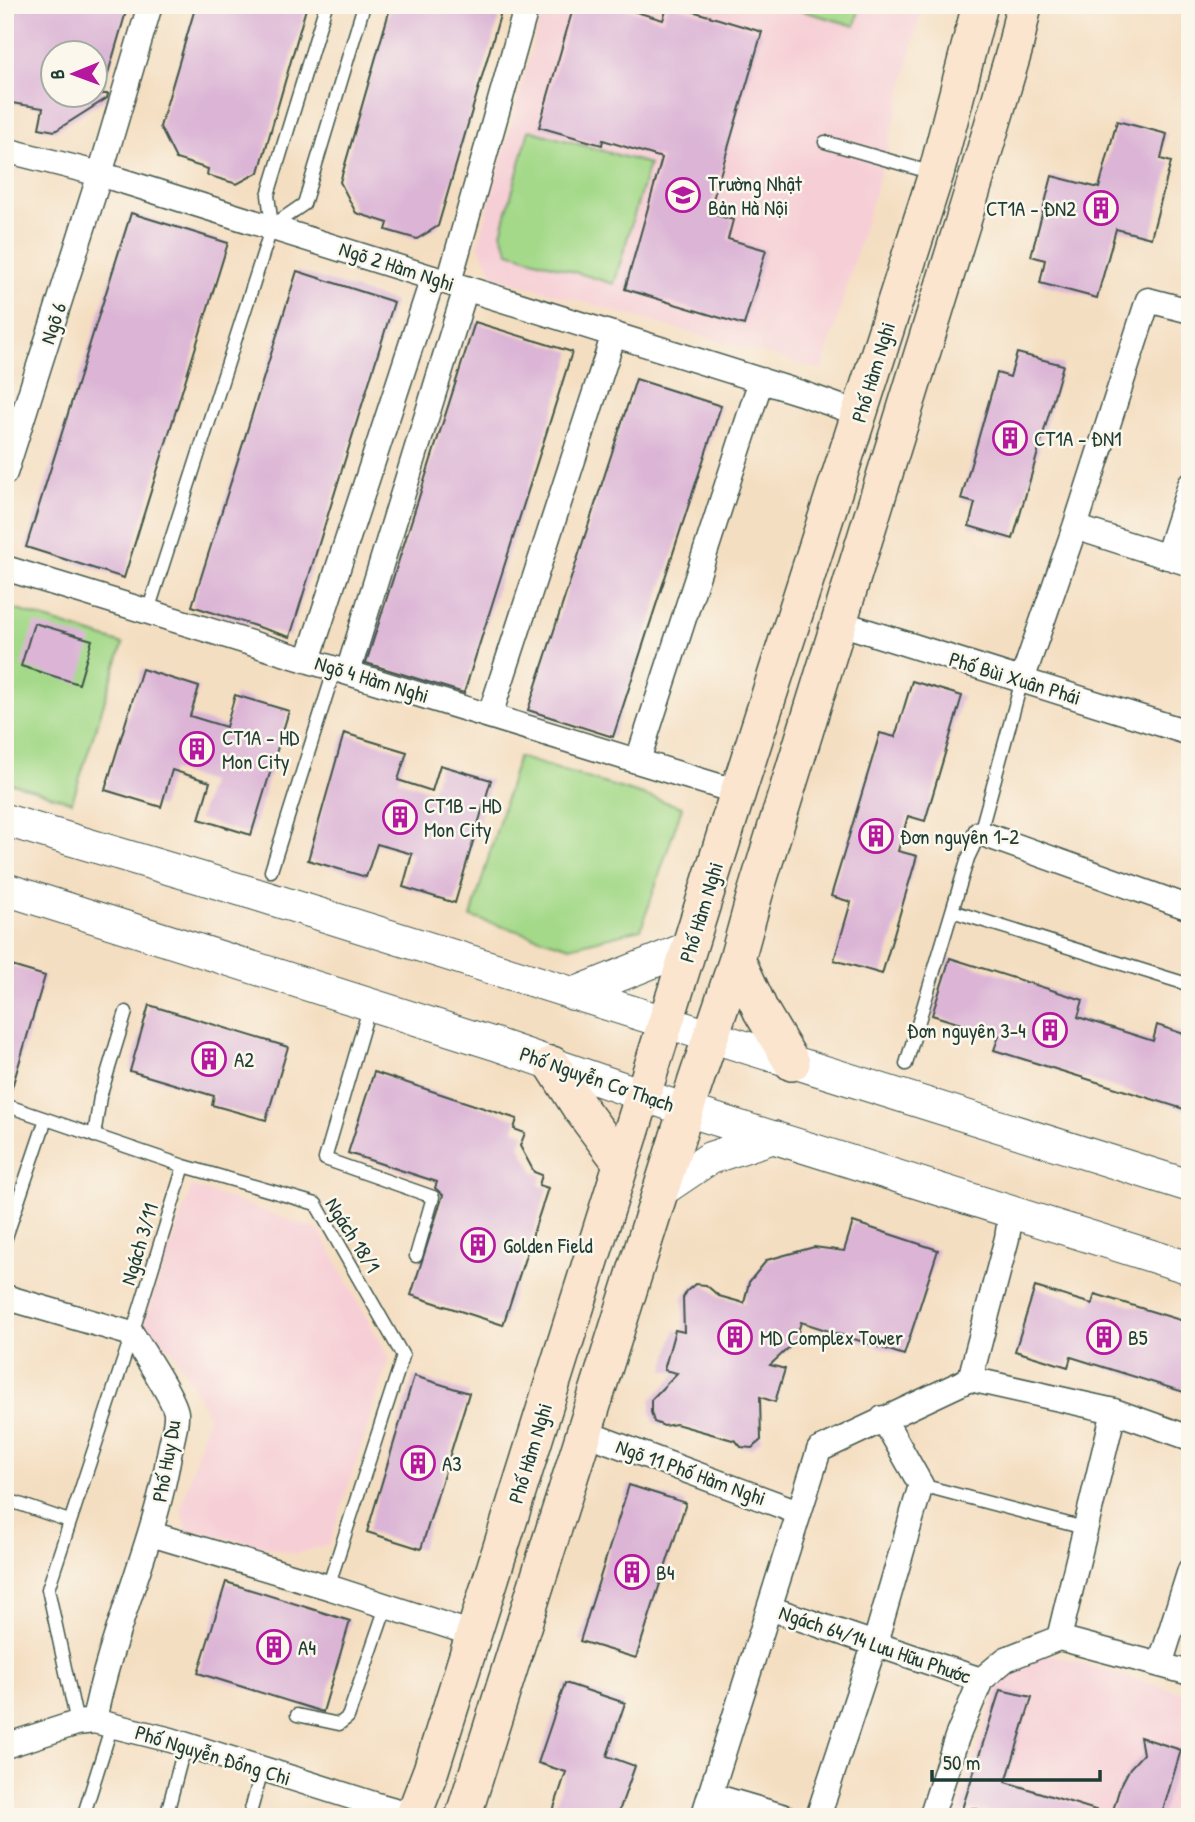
<svg xmlns="http://www.w3.org/2000/svg" width="1195" height="1822" font-family="'Patrick Hand',sans-serif">
<style>
.built{fill:#f6cfd6}
.green{fill:#a4d989;stroke:#628b5e;stroke-width:2}
.building{fill:#dcb5d6;fill-rule:evenodd}
.lines{fill:none;stroke-linecap:round;stroke-linejoin:round}
.service-casing{stroke:#3f5549;stroke-width:15}
.minor-casing{stroke:#3f5549;stroke-width:27}
.tertiary-casing{stroke:#3f5549;stroke-width:34}
.secondary-casing{stroke:#3f5549;stroke-width:38}
.service{stroke:#fff;stroke-width:12}
.minor{stroke:#fff;stroke-width:24}
.tertiary{stroke:#fff;stroke-width:32}
.secondary{stroke:#fbe5cf;stroke-width:35}
.labels{text-anchor:middle;dominant-baseline:central;stroke-width:5;stroke-linejoin:round;paint-order:stroke}
.poi-label{font-size:21px;fill:#1f3d34;stroke:#fbf7ec;text-anchor:start}
.street-label{font-size:21px;fill:#1f3d34;stroke:#fbf7ec}
</style>
<rect width="100%" height="100%" fill="#fbf7ec"/>
<filter id="ink" filterUnits="userSpaceOnUse"><feTurbulence type="fractalNoise" baseFrequency=".0143" numOctaves="2"/><feDisplacementMap in="SourceGraphic" scale="14" xChannelSelector="R" yChannelSelector="G"/><feConvolveMatrix kernelMatrix="1 2 1 2 8 2 1 2 1" color-interpolation-filters="sRGB"/></filter>
<filter id="wash" filterUnits="userSpaceOnUse"><feTurbulence type="fractalNoise" baseFrequency=".00686" numOctaves="4" result="noise"/><feDisplacementMap in="SourceGraphic" scale="28" xChannelSelector="R" yChannelSelector="G"/><feGaussianBlur stdDeviation="1.57" result="paint"/><feColorMatrix in="noise" values="0 0 0 0 0 0 0 0 0 0 0 0 0 0 0 0 0 1.4 0 .05"/><feComposite in="paint" operator="in"/></filter>
<g filter="url(#wash)">
<rect width="100%" height="100%" fill="#f4dec1"/>
<!-- built -->
<path class="built" d="M 544,5 L 923,5 L 889,144 L 822,370 L 495,277 L 478,245 Z
M 192,1186 L 319,1230 L 389,1358 L 330,1544 L 296,1554 L 186,1529 L 181,1509 L 208,1416 L 172,1349 L 139,1337 Z
M 1047,1653 L 1190,1695 L 1190,1817 L 955,1817 L 999,1681 L 1019,1662 Z"/>
<!-- green -->
<path class="green" d="M 782,5 L 860,5 L 855,26 Z
M 529,130 L 649,164 L 614,284 L 509,252 L 501,233 Z
M 5,606 L 123,644 L 72,802 L 5,781 Z
M 518,757 L 682,807 L 641,929 L 570,947 L 471,917 Z"/>
<g id="blocks">
<!-- building -->
<path class="building" d="M 5,5 L 128,5 L 102,94 L 108,94 L 107,98 L 55,131 L 39,128 L 43,108 L 5,102 ZM 52,52 L 94,52 L 94,94 L 52,94 Z
M 196,5 L 307,5 L 259,172 L 237,184 L 207,175 L 208,169 L 176,159 L 160,127 Z
M 391,5 L 503,5 L 438,226 L 417,239 L 386,230 L 388,223 L 356,213 L 340,182 Z
M 574,5 L 613,5 L 663,20 L 668,5 L 672,5 L 762,32 L 709,213 L 733,220 L 728,239 L 766,250 L 744,325 L 625,289 L 662,158 L 603,140 L 602,145 L 539,127 Z
M 1117,121 L 1167,134 L 1161,159 L 1171,162 L 1151,238 L 1116,229 L 1097,298 L 1040,283 L 1045,260 L 1031,256 L 1052,176 L 1099,188 Z
M 131,213 L 228,243 L 124,578 L 26,547 Z
M 297,271 L 394,302 L 290,637 L 192,606 Z
M 475,322 L 572,352 L 464,693 L 366,663 Z
M 1017,353 L 1063,365 L 1013,539 L 969,526 L 975,503 L 961,499 L 997,373 L 1010,377 Z
M 636,379 L 721,406 L 613,737 L 528,710 Z
M 34,623 L 92,640 L 79,684 L 21,666 Z
M 142,669 L 199,687 L 190,716 L 226,727 L 235,695 L 289,711 L 251,835 L 199,819 L 210,782 L 172,770 L 161,807 L 105,790 Z
M 912,681 L 962,696 L 925,821 L 908,816 L 898,851 L 917,856 L 882,974 L 834,960 L 851,902 L 831,896 L 880,733 L 895,737 Z
M 344,733 L 407,752 L 398,780 L 432,791 L 440,765 L 491,780 L 455,903 L 403,887 L 412,854 L 377,844 L 366,877 L 308,860 Z
M 950,958 L 1083,1000 L 1078,1017 L 1153,1041 L 1157,1025 L 1190,1036 L 1190,1111 L 994,1050 L 999,1036 L 932,1015 Z
M 5,964 L 45,976 L 10,1094 L 5,1093 Z
M 149,1005 L 288,1047 L 266,1120 L 212,1105 L 214,1096 L 130,1071 Z
M 374,1072 L 517,1119 L 514,1129 L 525,1133 L 520,1146 L 534,1172 L 542,1175 L 539,1185 L 548,1188 L 503,1325 L 411,1295 L 443,1195 L 435,1188 L 437,1182 L 348,1153 Z
M 853,1222 L 938,1250 L 904,1355 L 801,1322 L 795,1342 L 770,1365 L 785,1369 L 775,1402 L 760,1397 L 761,1440 L 752,1448 L 741,1447 L 736,1441 L 676,1424 L 664,1426 L 654,1422 L 651,1412 L 651,1400 L 677,1373 L 664,1370 L 675,1330 L 684,1332 L 683,1298 L 687,1291 L 695,1284 L 706,1285 L 719,1296 L 744,1303 L 749,1282 L 767,1260 L 814,1247 L 844,1251 Z
M 1035,1287 L 1092,1304 L 1095,1294 L 1190,1323 L 1190,1394 L 1071,1357 L 1068,1367 L 1015,1351 Z
M 414,1376 L 469,1393 L 421,1549 L 367,1532 Z
M 629,1485 L 686,1503 L 636,1658 L 580,1641 Z
M 226,1582 L 350,1621 L 323,1712 L 198,1673 Z
M 565,1683 L 625,1703 L 607,1756 L 635,1766 L 617,1817 L 551,1817 L 566,1772 L 538,1763 Z
M 1000,1690 L 1032,1697 L 1006,1782 L 1105,1813 L 1105,1817 L 1002,1817 L 973,1808 L 961,1812 Z
M 1140,1737 L 1181,1750 L 1161,1817 L 1111,1817 L 1120,1787 L 1130,1768 L 1143,1754 Z"/>
</g>
</g>
<g filter="url(#ink)">
<use href="#blocks" fill-opacity="0" stroke="#3f5549" stroke-width="2"/>
<g class="lines">
<!-- service casing -->
<g class="service-casing">
<path id="service" d="M 825,142 L 933,173
M 272,226 L 304,204 L 364,5
M 148,611 L 272,226 L 268,195 L 326,5
M 1022,680 L 980,833 L 968,858 L 952,911 L 1190,985
M 271,871 L 335,668
M 370,1005 L 325,1159 L 433,1197 L 416,1256
M 906,1064 L 952,911
M 5,1105 L 184,1166 L 316,1204 L 403,1356 L 328,1587
M 94,1136 L 100,1097 L 126,1012
M 5,1240 L 46,1119
M 921,1485 L 1084,1528
M 5,1499 L 69,1521
M 297,1715 L 339,1724 L 348,1717 L 386,1607
M 77,1723 L 48,1589 L 132,1334 L 184,1166
M 83,1817 L 112,1725
M 166,1817 L 181,1760 L 189,1747
M 249,1817 L 262,1770"/>
</g>
<!-- minor casing -->
<g class="minor-casing">
<path id="minor" d="M 150,5 L 100,174 L 801,393 L 860,414
M 5,150 L 100,174 L 5,473
M 449,282 L 527,5
M 1075,527 L 1190,564
M 1167,557 L 1190,485
M 5,568 L 738,792
M 840,623 L 1190,733
M 308,660 L 433,278
M 348,672 L 466,288
M 1022,680 L 1075,527 L 1148,300 L 1190,311
M 490,715 L 614,334
M 638,760 L 761,380
M 980,833 L 1190,908
M 5,1297 L 132,1334 C 141,1349 174,1398 176,1413 C 177,1425 171,1442 169,1455 C 154,1546 111,1630 94,1721
M 970,1379 L 1007,1238 L 1011,1212
M 583,1432 L 798,1512
M 151,1534 L 328,1587 L 473,1634
M 769,1608 L 981,1680
M 1059,1638 L 1114,1411
M 1160,1665 L 1190,1570
M 5,1746 L 77,1723 L 94,1721 L 171,1740 L 377,1805 L 420,1817
M 710,1795 L 785,1817
M 703,1817 L 819,1450 L 970,1379 L 1114,1411 L 1190,1438
M 818,1817 L 875,1643 L 921,1485 L 883,1418
M 931,1817 L 957,1737 L 981,1680 L 1006,1659 L 1059,1638 L 1190,1673"/>
</g>
<!-- tertiary casing -->
<g class="tertiary-casing">
<path id="tertiary" d="M 5,820 L 255,894 L 1190,1186
M 5,889 L 495,1044 L 686,1110 L 1190,1268
M 573,994 L 690,947
M 661,1191 L 710,1158 L 774,1137"/>
</g>
<!-- secondary casing -->
<g class="secondary-casing">
<path id="secondary" d="M 737,959 L 761,1011 L 792,1063
M 552,1064 L 580,1108 L 621,1163
M 413,1817 L 431,1770 L 738,792 L 936,174 L 980,5
M 463,1817 L 686,1110 L 737,959 L 755,894 L 977,176 L 1015,48 L 1024,5"/>
</g>
<!-- service -->
<use href="#service" class="service"/>
<!-- minor -->
<use href="#minor" class="minor"/>
<!-- tertiary -->
<use href="#tertiary" class="tertiary"/>
<!-- secondary -->
<use href="#secondary" class="secondary"/>
</g>
</g>
<!-- icons -->
<defs>
<g id="school-ring" transform="scale(1.75)"><circle r="9.5" fill="#fbf7ec" stroke="#b5179e" stroke-width="1.5"/><path d="M0-5L7-2L0 1L-7-2ZM-4 1L0 2.5L4 1V4Q0 6-4 4Z" fill="#b5179e"/></g>
<g id="building-ring" transform="scale(1.75)"><circle r="9.5" fill="#fbf7ec" stroke="#b5179e" stroke-width="1.5"/><path d="M-4-6H4V6H1V3H-1V6H-4ZM-2.5-4.3h1.7v1.8h-1.7ZM.8-4.3h1.7v1.8H.8ZM-2.5-1h1.7V.8h-1.7ZM.8-1h1.7V.8H.8Z" fill="#b5179e"/></g>
</defs>
<g fill-rule="evenodd">
<use href="#school-ring" x="683" y="195"/>
<use href="#building-ring" x="1101" y="208"/>
<use href="#building-ring" x="1010" y="438"/>
<use href="#building-ring" x="197" y="749"/>
<use href="#building-ring" x="400" y="817"/>
<use href="#building-ring" x="876" y="836"/>
<use href="#building-ring" x="1050" y="1030"/>
<use href="#building-ring" x="209" y="1059"/>
<use href="#building-ring" x="478" y="1245"/>
<use href="#building-ring" x="735" y="1337"/>
<use href="#building-ring" x="1104" y="1337"/>
<use href="#building-ring" x="418" y="1463"/>
<use href="#building-ring" x="632" y="1572"/>
<use href="#building-ring" x="274" y="1647"/>
</g>
<g class="labels">
<!-- poi labels -->
<g class="poi-label">
<text x="708" y="183">Trường Nhật<tspan x="708" dy="24">Bản Hà Nội</tspan></text>
<text x="1076" y="208" text-anchor="end">CT1A - ĐN2</text>
<text x="1034" y="438">CT1A - ĐN1</text>
<text x="222" y="737">CT1A - HD<tspan x="222" dy="24">Mon City</tspan></text>
<text x="424" y="805">CT1B - HD<tspan x="424" dy="24">Mon City</tspan></text>
<text x="900" y="836">Đơn nguyên 1-2</text>
<text x="1026" y="1030" text-anchor="end">Đơn nguyên 3-4</text>
<text x="234" y="1059">A2</text>
<text x="503" y="1245">Golden Field</text>
<text x="760" y="1337">MD Complex Tower</text>
<text x="1128" y="1337">B5</text>
<text x="442" y="1463">A3</text>
<text x="656" y="1572">B4</text>
<text x="298" y="1647">A4</text>
</g>
<!-- street labels -->
<g class="street-label">
<text transform="translate(397 266) rotate(18)">Ngõ 2 Hàm Nghi</text>
<text transform="translate(53 323) rotate(-72)">Ngõ 6</text>
<text transform="translate(873 372) rotate(-73)">Phố Hàm Nghi</text>
<text transform="translate(1015 678) rotate(17)">Phố Bùi Xuân Phái</text>
<text transform="translate(372 679) rotate(17)">Ngõ 4 Hàm Nghi</text>
<text transform="translate(701 912) rotate(-73)">Phố Hàm Nghi</text>
<text transform="translate(597 1079) rotate(19)">Phố Nguyễn Cơ Thạch</text>
<text transform="translate(353 1235) rotate(58)">Ngách 18/1</text>
<text transform="translate(139 1244) rotate(-73)">Ngách 3/11</text>
<text transform="translate(530 1453) rotate(-73)">Phố Hàm Nghi</text>
<text transform="translate(166 1461) rotate(-80)">Phố Huy Du</text>
<text transform="translate(691 1472) rotate(20)">Ngõ 11 Phố Hàm Nghi</text>
<text transform="translate(875 1644) rotate(19)">Ngách 64/14 Lưu Hữu Phước</text>
<text transform="translate(213 1755) rotate(17)">Phố Nguyễn Đổng Chi</text>
</g>
</g>
<!-- margin -->
<rect width="1195" height="1822" fill="none" stroke="#fbf7ec" stroke-width="28"/>
<!-- north arrow -->
<g transform="translate(74 74) rotate(269)"><circle r="33" fill="#fbf7ec" stroke="#a3ada2" stroke-width="2"/>
<path d="M0-5L12 26L0 18L-12 26Z" fill="#b5179e"/>
<text y="-10" font-size="19" font-weight="bold" text-anchor="middle" fill="#1f3d34">B</text>
</g>
<!-- scale -->
<path d="M932 1770v10h168v-10" fill="none" stroke="#1f3d34" stroke-width="3.5"/>
<text x="943" y="1770" font-size="21" fill="#1f3d34" stroke="#fbf7ec" stroke-width="5" paint-order="stroke">50 m</text>
</svg>
